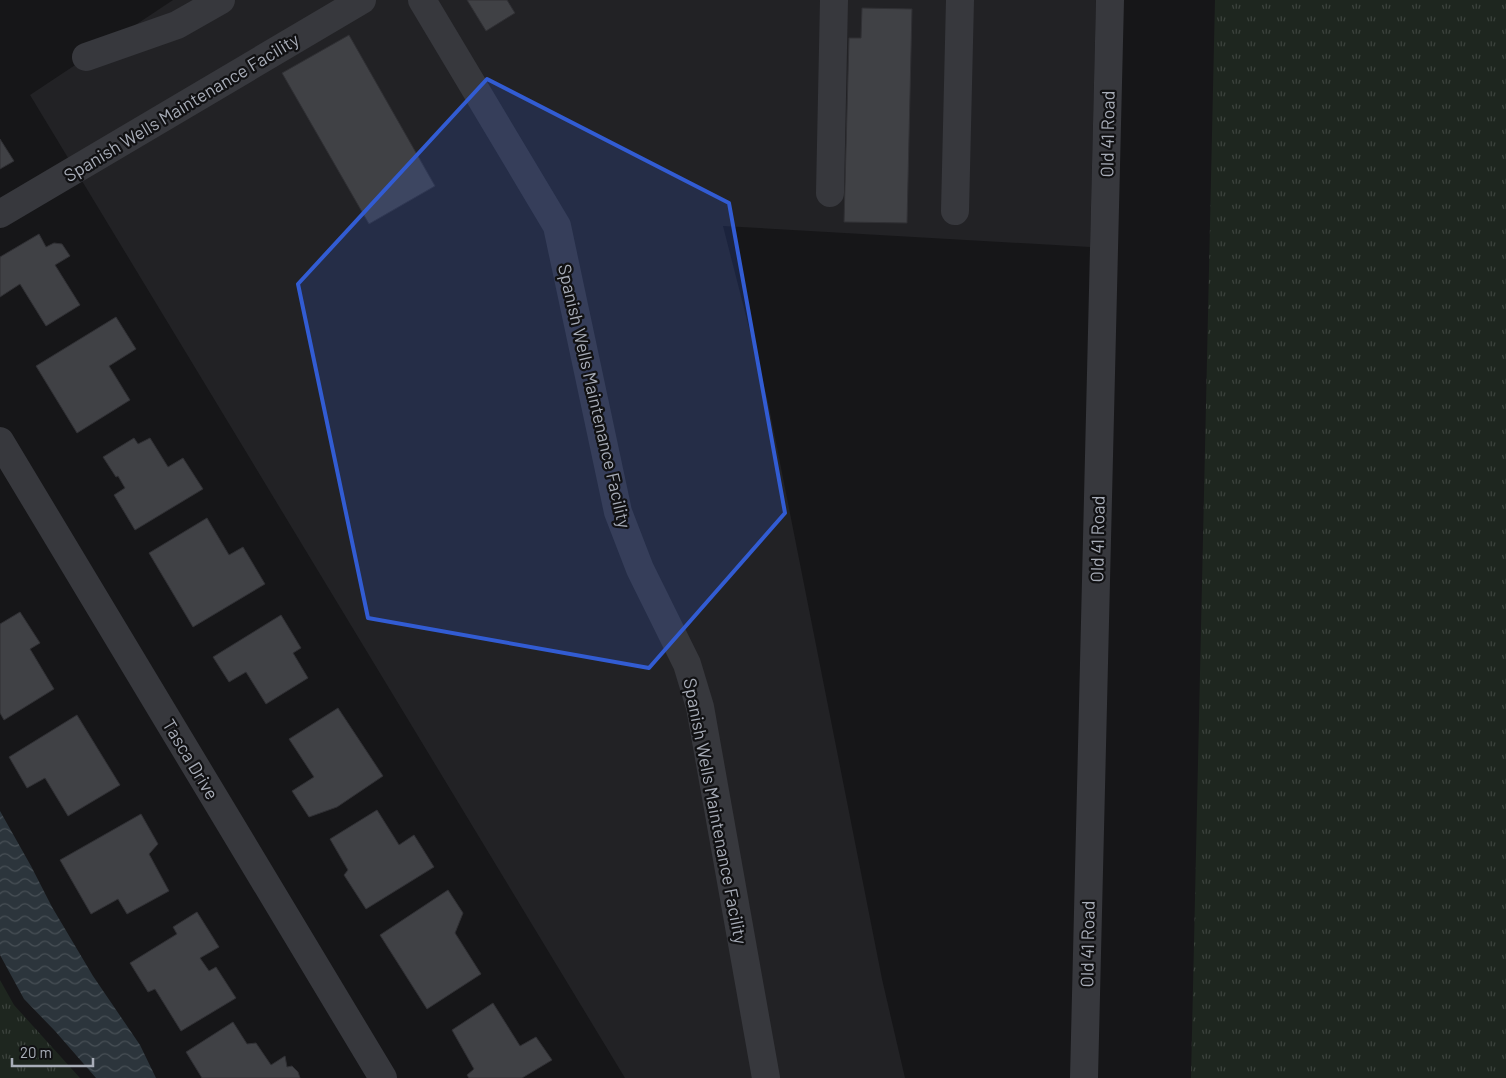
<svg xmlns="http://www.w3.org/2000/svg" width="1506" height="1078" font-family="Barlow,sans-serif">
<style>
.built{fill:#222225}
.grass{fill:url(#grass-tufts)}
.water{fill:url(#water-waves)}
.building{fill:#404145;stroke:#303034}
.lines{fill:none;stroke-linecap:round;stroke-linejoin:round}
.minor{stroke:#37383d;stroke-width:28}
.marked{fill:#325cd3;fill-opacity:0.2;stroke:#325cd3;stroke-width:4;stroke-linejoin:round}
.labels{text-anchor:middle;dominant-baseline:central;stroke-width:4.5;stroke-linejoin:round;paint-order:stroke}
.street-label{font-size:18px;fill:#a8adb8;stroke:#111113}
</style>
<defs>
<pattern id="grass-tufts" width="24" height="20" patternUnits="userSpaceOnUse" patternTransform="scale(1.25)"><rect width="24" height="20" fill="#1e261f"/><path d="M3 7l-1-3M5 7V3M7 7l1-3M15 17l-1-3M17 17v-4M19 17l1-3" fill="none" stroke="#3c433d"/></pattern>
<pattern id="water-waves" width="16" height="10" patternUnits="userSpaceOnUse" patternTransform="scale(1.25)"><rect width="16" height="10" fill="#2c353c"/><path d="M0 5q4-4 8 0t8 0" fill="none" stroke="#485056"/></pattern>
</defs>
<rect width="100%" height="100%" fill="#161618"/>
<!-- built -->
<path class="built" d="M 173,0 L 1096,0 L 1090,247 L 723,226 L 768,402 L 882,979 L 905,1078 L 625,1078 L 30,95 Z"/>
<!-- grass -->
<path class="grass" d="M 1215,0 L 1506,0 L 1506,1078 L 1191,1078 Z
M 0,980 L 14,1005 L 80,1078 L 0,1078 Z"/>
<!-- water -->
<path class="water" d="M 0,811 L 31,866 L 52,907 L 93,976 L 140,1045 L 156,1078 L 96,1078 L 55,1031 L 24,999 L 0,955 Z"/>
<!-- building -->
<path class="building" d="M 467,0 L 507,0 L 515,13 L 486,31 Z
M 862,8 L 912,9 L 907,223 L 844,222 L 849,38 L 861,38 Z
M 349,35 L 435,186 L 369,224 L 282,73 Z
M 0,139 L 14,161 L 0,169 Z
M 39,234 L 46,247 L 54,243 L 62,244 L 70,256 L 55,265 L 80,305 L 46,326 L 20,284 L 0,297 L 0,257 Z
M 116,317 L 136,349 L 109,366 L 130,400 L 77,433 L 36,366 Z
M 134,438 L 138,444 L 150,438 L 168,467 L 183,458 L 203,489 L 135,530 L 114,495 L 125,488 L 118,476 L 116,477 L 103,457 Z
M 207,518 L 229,555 L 243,547 L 265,584 L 193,627 L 149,553 Z
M 20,612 L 40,643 L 30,649 L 54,689 L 4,720 L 0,713 L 0,624 Z
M 281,615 L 301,648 L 293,653 L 308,678 L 266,704 L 246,672 L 229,682 L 213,657 Z
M 338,708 L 383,776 L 337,807 L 309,817 L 292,791 L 314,777 L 289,739 Z
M 77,715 L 120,785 L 68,816 L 45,778 L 27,788 L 9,757 Z
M 377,810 L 399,845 L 414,835 L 434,867 L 366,909 L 344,875 L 348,870 L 330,839 Z
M 141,814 L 158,844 L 149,854 L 169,891 L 127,914 L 118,899 L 91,914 L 60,860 Z
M 448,890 L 463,913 L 455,933 L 481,974 L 427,1009 L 380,935 Z
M 197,912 L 219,947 L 200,958 L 209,971 L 216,967 L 236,998 L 181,1031 L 155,989 L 148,992 L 130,963 L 177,934 L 173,927 Z
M 493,1003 L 520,1046 L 536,1037 L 552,1060 L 522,1078 L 469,1078 L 467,1075 L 474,1069 L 452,1030 Z
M 233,1022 L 247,1044 L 256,1043 L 271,1065 L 285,1056 L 287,1067 L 292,1066 L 298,1072 L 300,1078 L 202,1078 L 186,1052 Z"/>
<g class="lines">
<!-- minor -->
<path class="minor" d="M 422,0 L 557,226 L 618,512 L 640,569 L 687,664 L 700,707 L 766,1078
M 86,57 L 177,25 L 221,0
M 830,193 L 834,0
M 955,211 L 960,0
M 0,214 L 362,0
M 0,441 L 383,1078
M 1084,1078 L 1110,0"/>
</g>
<!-- marked area -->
<path class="marked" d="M 487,79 L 729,203 L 785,513 L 649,668 L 368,618 L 298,284 Z"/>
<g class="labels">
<!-- street labels -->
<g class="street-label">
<text transform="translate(181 107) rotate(-31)">Spanish Wells Maintenance Facility</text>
<text transform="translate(1107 134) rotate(-89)">Old 41 Road</text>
<text transform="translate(595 396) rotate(77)">Spanish Wells Maintenance Facility</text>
<text transform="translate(1097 539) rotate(-89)">Old 41 Road</text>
<text transform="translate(191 759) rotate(59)">Tasca Drive</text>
<text transform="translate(716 811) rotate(79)">Spanish Wells Maintenance Facility</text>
<text transform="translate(1087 944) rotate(-89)">Old 41 Road</text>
</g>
</g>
<!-- scale -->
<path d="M12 1058v8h81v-8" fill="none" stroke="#a8adb8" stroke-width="2.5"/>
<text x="20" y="1058" font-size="15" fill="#a8adb8" stroke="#111113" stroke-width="4" paint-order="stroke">20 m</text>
</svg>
